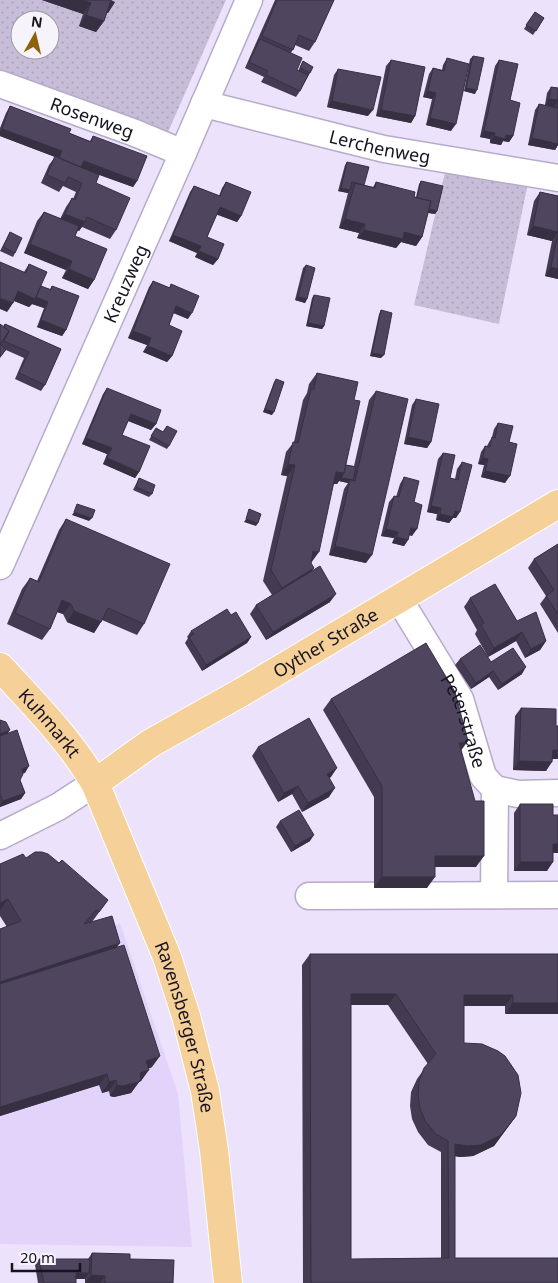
<svg xmlns="http://www.w3.org/2000/svg" width="558" height="1283" font-family="'Noto Sans',sans-serif">
<style>
.built{fill:#e2d3fa}
.park{fill:url(#park-dots);fill-rule:evenodd}
.lines{fill:none;stroke-linecap:round;stroke-linejoin:round}
.minor-casing{stroke:#b7abca;stroke-width:29}
.major-casing{stroke:#fff;stroke-width:30}
.minor{stroke:#fff;stroke-width:26}
.major{stroke:#f5d098;stroke-width:28}
.wall{fill:#443b52;fill-rule:evenodd}
.shaded-wall{fill:#373042}
.building{fill:#4f455f;stroke:#373042;fill-rule:evenodd}
.labels{text-anchor:middle;dominant-baseline:central;stroke-width:5;stroke-linejoin:round;paint-order:stroke}
.street-label{font-size:18px;fill:#18141f;stroke:#f6f3fa}
</style>
<defs>
<pattern id="park-dots" width="8" height="8" patternUnits="userSpaceOnUse" patternTransform="scale(1.25)"><rect width="8" height="8" fill="#c8bdd9"/><path d="M2 2h.1M6 6h.1" fill="none" stroke="#aba2ba" stroke-width="1.8" stroke-linecap="round"/></pattern>
</defs>
<rect width="100%" height="100%" fill="#ece2fc"/>
<!-- built -->
<path class="built" d="M 120,923 L 178,1094 L 192,1247 L 0,1244 L 0,992 Z"/>
<!-- park -->
<path class="park" d="M 0,0 L 226,0 L 168,132 L 0,70 ZM 20,20 L 50,20 L 50,50 L 20,50 Z
M 446,168 L 528,183 L 499,324 L 414,305 Z"/>
<g class="lines">
<!-- minor casing -->
<g class="minor-casing">
<g id="minor">
<path id="s1" d="M 0,84 L 135,133 L 183,153"/>
<path id="s2" d="M 204,104 L 384,149 L 558,178"/>
<path id="s3" d="M 0,566 L 183,153 L 249,0"/>
<path id="s4" d="M 399,599 L 460,699 L 483,776 L 495,789 L 518,794 L 558,793"/>
<path d="M 0,836 L 58,807 L 95,783"/>
<path d="M 494,895 L 495,789"/>
<path d="M 309,896 L 558,895"/>
</g>
</g>
<!-- major casing -->
<g class="major-casing">
<g id="major">
<path id="s5" d="M 0,667 C 34,704 70,740 95,783 L 167,957 L 186,1016 L 205,1091 L 214,1150 L 228,1283"/>
<path id="s6" d="M 95,783 L 151,743 L 242,692 L 558,504"/>
</g>
</g>
<!-- minor -->
<use href="#minor" class="minor"/>
<!-- major -->
<use href="#major" class="major"/>
</g>
<!-- wall -->
<path class="wall" d="M 42,0 L 115,2 L 108,13 L 107,12 L 104,21 L 96,32 L 79,26 L 83,14 Z
M 275,0 L 334,0 L 315,42 L 309,51 L 295,45 L 291,53 L 297,70 L 298,71 L 303,61 L 310,73 L 300,91 L 296,97 L 261,82 L 264,77 L 245,68 Z
M 535,12 L 544,18 L 533,35 L 524,29 Z
M 473,56 L 475,94 L 464,91 L 470,59 Z
M 447,58 L 451,131 L 426,125 L 432,99 L 423,97 L 429,74 L 433,68 L 442,70 L 443,65 Z
M 391,60 L 415,116 L 411,123 L 376,116 L 386,66 Z
M 499,60 L 510,100 L 513,136 L 509,142 L 503,141 L 501,145 L 490,143 L 490,139 L 480,137 L 495,66 Z
M 338,69 L 368,116 L 327,107 L 334,75 Z
M 551,87 L 558,88 L 558,145 L 555,150 L 528,145 L 535,110 L 539,104 L 553,107 L 545,105 L 547,93 Z
M 10,106 L 69,133 L 90,141 L 93,136 L 137,181 L 133,187 L 88,171 L 96,183 L 116,230 L 110,239 L 82,227 L 79,231 L 78,230 L 75,236 L 94,280 L 88,289 L 62,278 L 66,270 L 24,253 L 37,221 L 44,212 L 60,219 L 66,207 L 72,198 L 73,199 L 76,192 L 63,186 L 59,192 L 41,183 L 49,165 L 55,157 L 0,136 L 0,128 L 6,113 Z
M 347,162 L 364,185 L 373,187 L 376,182 L 416,197 L 419,184 L 421,181 L 437,211 L 435,214 L 428,213 L 422,237 L 416,246 L 401,242 L 396,248 L 357,238 L 359,233 L 339,228 L 348,193 L 338,191 L 345,165 Z
M 226,182 L 241,216 L 237,222 L 217,214 L 207,237 L 218,259 L 213,265 L 195,257 L 197,253 L 169,241 L 190,192 L 194,186 L 219,196 L 222,188 Z
M 540,192 L 558,196 L 558,279 L 545,276 L 552,241 L 527,235 L 534,201 Z
M 10,232 L 15,253 L 13,257 L 0,251 Z
M 29,264 L 41,286 L 50,289 L 52,286 L 66,330 L 62,336 L 37,327 L 44,308 L 32,304 L 29,307 L 14,301 L 7,312 L 24,272 Z
M 306,265 L 307,299 L 305,303 L 295,300 L 303,268 Z
M 153,281 L 169,288 L 171,284 L 188,319 L 173,313 L 169,325 L 172,356 L 167,362 L 143,352 L 147,345 L 128,338 L 149,287 Z
M 314,295 L 324,326 L 322,329 L 306,326 L 312,298 Z
M 381,310 L 381,358 L 370,356 L 379,314 Z
M 0,324 L 3,326 L 5,324 L 61,349 L 45,385 L 41,391 L 15,379 L 24,358 L 6,350 L 0,358 Z
M 317,373 L 354,400 L 346,465 L 354,466 L 369,400 L 376,391 L 366,563 L 329,555 L 344,489 L 348,483 L 339,481 L 337,484 L 333,484 L 311,563 L 312,571 L 330,602 L 266,640 L 250,614 L 256,605 L 272,595 L 263,581 L 287,476 L 281,475 L 286,452 L 294,442 L 303,400 L 307,393 L 309,384 Z
M 276,379 L 272,415 L 263,412 L 274,382 Z
M 107,388 L 156,424 L 151,430 L 128,421 L 122,435 L 139,472 L 135,478 L 103,464 L 107,454 L 82,444 L 103,394 Z
M 416,399 L 431,442 L 427,448 L 404,444 L 412,405 Z
M 498,423 L 509,442 L 505,483 L 481,477 L 484,465 L 478,464 L 481,452 L 485,446 L 487,446 L 488,444 L 492,437 L 494,429 Z
M 167,426 L 169,446 L 167,449 L 149,440 L 156,428 L 163,432 Z
M 443,453 L 450,478 L 455,479 L 457,469 L 462,462 L 456,518 L 453,518 L 449,523 L 436,520 L 437,514 L 427,512 L 438,459 Z
M 404,477 L 414,502 L 412,536 L 409,535 L 408,540 L 404,546 L 392,543 L 394,538 L 381,536 L 389,502 L 394,496 L 396,497 L 400,484 Z
M 139,478 L 152,494 L 149,497 L 133,490 Z
M 66,519 L 144,624 L 137,635 L 102,620 L 94,633 L 67,622 L 63,614 L 57,612 L 50,629 L 42,640 L 7,624 L 22,589 L 30,578 L 37,581 L 59,530 Z
M 558,544 L 558,633 L 540,604 L 546,596 L 528,568 L 534,559 Z
M 470,598 L 546,641 L 540,650 L 525,658 L 516,641 L 488,657 L 475,634 L 477,630 L 464,607 Z
M 231,615 L 251,637 L 247,643 L 202,671 L 185,643 L 188,638 L 187,637 L 191,631 Z
M 460,659 L 491,662 L 522,674 L 498,690 L 489,677 L 471,689 L 455,665 Z
M 331,699 L 461,750 L 476,867 L 435,867 L 427,888 L 374,888 L 374,797 L 323,710 Z
M 521,708 L 556,726 L 558,726 L 558,759 L 552,759 L 546,771 L 513,770 L 515,716 Z
M 0,720 L 8,733 L 25,773 L 23,773 L 20,780 L 25,793 L 21,799 L 0,807 Z
M 258,747 L 331,777 L 329,778 L 329,797 L 302,812 L 292,794 L 278,802 L 252,756 Z
M 520,804 L 553,853 L 547,871 L 514,871 L 514,813 Z
M 280,821 L 310,841 L 291,852 L 276,827 Z
M 26,858 L 59,863 L 108,900 L 92,922 L 117,947 L 152,1067 L 148,1069 L 141,1081 L 139,1082 L 131,1093 L 114,1097 L 110,1096 L 109,1091 L 102,1093 L 99,1085 L 0,1116 L 0,929 L 7,927 L 0,916 L 0,864 Z
M 310,954 L 558,954 L 505,1014 L 505,1006 L 464,1006 L 464,1043 L 516,1116 L 494,1146 L 473,1156 L 460,1157 L 455,1156 L 455,1258 L 558,1283 L 303,1283 L 302,965 ZM 351,1005 L 388,1005 L 428,1064 L 417,1079 L 411,1092 L 410,1106 L 412,1119 L 418,1132 L 428,1145 L 441,1152 L 441,1258 L 351,1259 Z
M 92,1253 L 130,1259 L 173,1283 L 85,1283 L 85,1279 L 76,1279 L 76,1283 L 38,1283 L 35,1265 L 39,1259 L 88,1259 Z"/>
<!-- shaded-wall -->
<path class="shaded-wall" d="M 42,0 L 83,0 L 91,3 L 83,14 Z
M 111,0 L 115,2 L 108,13 L 103,11 Z
M 86,15 L 104,21 L 96,32 L 79,26 Z
M 466,88 L 477,90 L 475,94 L 464,91 Z
M 428,91 L 436,93 L 432,99 L 423,97 Z
M 549,99 L 558,100 L 554,107 L 545,105 Z
M 332,101 L 373,110 L 368,116 L 327,107 Z
M 381,110 L 415,116 L 411,123 L 376,116 Z
M 430,118 L 456,124 L 451,131 L 426,125 Z
M 2,129 L 62,151 L 58,158 L 0,136 L 0,131 Z
M 484,131 L 495,133 L 490,139 L 480,137 Z
M 506,135 L 513,136 L 509,142 L 503,141 L 501,145 L 490,143 L 494,136 Z
M 532,138 L 558,144 L 558,145 L 555,150 L 528,145 Z
M 84,161 L 137,181 L 133,187 L 81,168 Z
M 341,188 L 350,190 L 348,193 L 338,191 Z
M 220,207 L 241,216 L 237,222 L 215,214 Z
M 427,209 L 437,211 L 435,214 L 424,212 Z
M 65,214 L 85,222 L 79,231 L 59,222 Z
M 345,219 L 365,224 L 359,233 L 339,228 Z
M 533,226 L 558,232 L 552,241 L 527,235 Z
M 364,230 L 404,232 L 422,237 L 416,246 L 401,242 L 396,248 L 357,238 Z
M 173,235 L 201,246 L 197,253 L 169,241 Z
M 30,244 L 72,261 L 66,270 L 24,253 Z
M 199,251 L 218,259 L 213,265 L 195,257 Z
M 551,267 L 558,269 L 558,279 L 545,276 Z
M 69,269 L 94,280 L 88,289 L 62,278 Z
M 18,291 L 35,297 L 48,302 L 44,308 L 32,304 L 29,307 L 12,300 Z
M 298,297 L 307,299 L 305,303 L 295,300 Z
M 0,298 L 13,303 L 7,312 L 0,309 Z
M 176,306 L 192,313 L 188,319 L 172,312 Z
M 41,320 L 66,330 L 62,336 L 37,327 Z
M 308,323 L 324,326 L 322,329 L 306,326 Z
M 133,331 L 151,338 L 147,345 L 128,338 Z
M 148,346 L 172,356 L 167,362 L 143,352 Z
M 372,353 L 384,355 L 381,358 L 370,356 Z
M 265,409 L 274,412 L 272,415 L 263,412 Z
M 131,414 L 156,424 L 151,430 L 126,420 Z
M 408,437 L 431,442 L 427,448 L 404,444 Z
M 86,438 L 112,448 L 107,454 L 82,444 Z
M 107,458 L 139,472 L 135,478 L 103,464 Z
M 483,458 L 488,459 L 484,465 L 478,464 Z
M 288,464 L 295,465 L 287,476 L 281,475 Z
M 485,471 L 510,476 L 505,483 L 481,477 Z
M 336,472 L 344,473 L 353,480 L 350,480 L 348,483 L 339,481 L 337,484 L 328,483 Z
M 431,506 L 441,508 L 437,514 L 427,512 Z
M 455,511 L 460,512 L 456,518 L 453,518 L 449,523 L 436,520 L 440,514 Z
M 74,512 L 92,518 L 89,521 L 72,515 Z
M 246,519 L 258,523 L 256,526 L 244,522 Z
M 411,528 L 417,529 L 412,536 L 407,534 Z
M 386,529 L 398,532 L 394,538 L 381,536 Z
M 397,537 L 408,540 L 404,546 L 392,543 Z
M 335,546 L 372,555 L 366,563 L 329,555 Z
M 313,551 L 319,552 L 311,563 Z
M 314,568 L 307,579 L 274,599 L 282,588 Z
M 336,594 L 330,602 L 266,640 L 273,632 Z
M 62,600 L 71,604 L 63,614 L 54,611 Z
M 74,611 L 101,622 L 94,633 L 67,622 Z
M 522,632 L 516,641 L 488,657 L 494,648 Z
M 251,637 L 247,643 L 202,671 L 206,665 Z
M 546,641 L 540,650 L 525,658 L 531,649 Z
M 526,667 L 522,674 L 498,690 L 502,684 Z
M 493,671 L 489,677 L 471,689 L 476,683 Z
M 10,730 L 4,739 L 0,741 L 0,734 Z
M 468,741 L 460,752 L 459,743 Z
M 553,750 L 558,750 L 558,759 L 547,759 Z
M 519,761 L 552,762 L 546,771 L 513,770 Z
M 29,766 L 25,773 L 17,775 L 22,769 Z
M 337,768 L 331,777 L 321,783 L 327,774 Z
M 298,786 L 292,794 L 278,802 L 284,793 Z
M 335,788 L 329,797 L 302,812 L 308,803 Z
M 25,793 L 21,799 L 0,807 L 0,805 L 3,801 Z
M 314,835 L 310,841 L 291,852 L 295,846 Z
M 553,844 L 558,844 L 558,853 L 547,853 Z
M 435,856 L 484,856 L 476,867 L 427,867 Z
M 520,862 L 553,862 L 547,871 L 514,871 Z
M 382,877 L 435,877 L 427,888 L 374,888 Z
M 8,899 L 0,910 L 0,903 Z
M 120,943 L 110,957 L 0,992 L 0,982 Z
M 351,994 L 396,994 L 388,1005 L 343,1005 Z
M 464,995 L 513,995 L 505,1006 L 456,1006 Z
M 513,1003 L 558,1003 L 558,1014 L 505,1014 Z
M 160,1056 L 152,1067 L 138,1072 L 146,1061 Z
M 149,1070 L 141,1081 L 136,1083 L 139,1082 L 131,1093 L 114,1097 L 110,1096 L 117,1085 L 140,1073 Z
M 107,1074 L 99,1085 L 0,1116 L 0,1107 Z
M 116,1080 L 109,1091 L 102,1093 L 109,1082 Z
M 516,1116 L 494,1146 L 473,1156 L 460,1157 L 448,1155 L 455,1144 Z
M 76,1273 L 89,1273 L 85,1279 L 72,1279 Z
M 91,1275 L 105,1276 L 100,1283 L 85,1283 Z"/>
<!-- building -->
<path class="building" d="M 83,0 L 111,0 L 104,21 L 86,15 L 91,3 Z
M 277,0 L 334,0 L 315,42 L 299,35 L 293,50 L 262,36 Z
M 535,12 L 544,18 L 536,31 L 526,25 Z
M 260,39 L 302,58 L 297,70 L 308,75 L 300,91 L 266,75 L 268,71 L 249,62 Z
M 473,56 L 484,58 L 477,90 L 466,88 Z
M 447,58 L 469,64 L 456,124 L 430,118 L 436,93 L 428,91 L 433,68 L 444,71 Z
M 391,60 L 425,67 L 415,116 L 381,110 Z
M 499,60 L 518,64 L 510,100 L 520,103 L 513,136 L 506,135 L 505,139 L 494,136 L 495,133 L 484,131 Z
M 303,61 L 313,67 L 310,73 L 300,68 Z
M 338,69 L 381,77 L 373,110 L 332,101 Z
M 551,87 L 558,88 L 558,144 L 532,138 L 539,104 L 557,108 L 558,100 L 549,99 Z
M 10,106 L 71,129 L 69,133 L 91,142 L 93,136 L 147,156 L 137,181 L 84,161 L 81,167 L 75,165 L 59,158 L 62,151 L 2,129 Z
M 55,156 L 99,175 L 96,183 L 130,198 L 116,230 L 87,217 L 85,222 L 65,214 L 72,198 L 75,200 L 82,183 L 68,177 L 65,183 L 47,175 Z
M 347,162 L 369,167 L 364,185 L 352,182 L 350,190 L 341,188 Z
M 421,181 L 443,186 L 437,211 L 429,209 L 431,201 L 417,198 Z
M 226,182 L 251,192 L 241,216 L 220,207 L 207,237 L 224,244 L 218,259 L 199,251 L 201,246 L 173,235 L 194,186 L 220,196 Z
M 376,182 L 415,192 L 414,197 L 431,201 L 422,237 L 404,232 L 403,239 L 364,230 L 365,224 L 345,219 L 355,183 L 375,188 Z
M 540,192 L 558,196 L 558,232 L 533,226 Z
M 44,212 L 79,226 L 75,236 L 107,249 L 94,280 L 69,269 L 72,261 L 30,244 Z
M 10,232 L 22,238 L 15,253 L 3,247 Z
M 558,234 L 558,269 L 551,267 Z
M 0,262 L 26,273 L 29,264 L 47,272 L 35,299 L 18,291 L 13,303 L 0,298 Z
M 306,265 L 315,268 L 307,299 L 298,297 Z
M 153,281 L 170,288 L 171,284 L 199,296 L 192,313 L 176,306 L 169,325 L 182,331 L 172,356 L 148,346 L 151,338 L 133,331 Z
M 41,286 L 51,290 L 52,286 L 79,296 L 66,330 L 41,320 L 48,302 L 36,297 Z
M 314,295 L 330,298 L 324,326 L 308,323 Z
M 381,310 L 392,313 L 384,355 L 372,353 Z
M 0,324 L 9,331 L 0,344 L 6,349 L 0,357 Z
M 5,324 L 61,349 L 45,385 L 19,373 L 29,352 L 4,341 L 9,331 L 4,327 Z
M 317,373 L 358,382 L 354,400 L 360,401 L 344,473 L 336,472 L 319,552 L 313,551 L 311,563 L 314,568 L 282,588 L 271,570 L 295,465 L 288,464 L 293,442 L 298,443 L 311,389 L 314,389 Z
M 276,379 L 284,382 L 274,412 L 265,409 Z
M 107,388 L 161,410 L 156,424 L 131,414 L 122,435 L 150,446 L 139,472 L 107,458 L 112,448 L 86,438 Z
M 376,391 L 408,399 L 372,555 L 335,546 L 350,480 L 355,481 Z
M 416,399 L 439,404 L 431,442 L 408,437 Z
M 498,423 L 513,426 L 509,442 L 517,444 L 510,476 L 485,471 L 488,459 L 483,458 L 485,446 L 490,447 L 492,437 L 495,438 Z
M 167,426 L 177,431 L 169,446 L 151,436 L 156,428 L 163,432 Z
M 443,453 L 455,455 L 450,478 L 458,480 L 462,462 L 472,465 L 460,512 L 455,511 L 453,517 L 440,514 L 441,508 L 431,506 Z
M 346,465 L 356,467 L 353,480 L 341,478 L 344,473 Z
M 404,477 L 419,481 L 414,502 L 422,505 L 417,529 L 411,528 L 408,540 L 397,537 L 398,532 L 386,529 L 394,496 L 399,497 Z
M 139,478 L 155,485 L 152,494 L 136,487 Z
M 77,504 L 95,510 L 92,518 L 74,512 Z
M 249,509 L 261,514 L 258,523 L 246,519 Z
M 66,519 L 170,564 L 144,624 L 108,608 L 101,622 L 74,611 L 71,604 L 62,600 L 50,629 L 15,613 L 30,578 L 39,582 Z
M 558,544 L 558,614 L 546,596 L 554,590 L 534,559 Z
M 320,566 L 336,594 L 273,632 L 256,605 Z
M 495,584 L 517,621 L 536,612 L 546,641 L 531,649 L 522,632 L 494,648 L 481,625 L 484,623 L 470,598 Z
M 227,609 L 231,615 L 236,612 L 251,637 L 206,665 L 189,637 L 194,634 L 191,631 Z
M 426,643 L 455,692 L 468,741 L 459,743 L 475,801 L 484,801 L 484,856 L 435,856 L 435,877 L 382,877 L 382,786 L 331,699 Z
M 480,645 L 491,662 L 513,648 L 526,667 L 502,684 L 493,671 L 476,683 L 460,659 Z
M 521,708 L 556,709 L 556,726 L 558,726 L 558,750 L 553,750 L 552,762 L 519,761 Z
M 309,718 L 337,768 L 327,774 L 335,788 L 308,803 L 298,786 L 284,793 L 258,747 Z
M 0,720 L 6,722 L 10,730 L 0,734 Z
M 17,730 L 29,766 L 22,769 L 23,774 L 20,780 L 25,793 L 3,801 L 0,794 L 0,736 Z
M 520,804 L 553,804 L 553,815 L 558,815 L 558,844 L 553,844 L 553,862 L 520,862 Z
M 299,810 L 314,835 L 295,846 L 280,821 Z
M 35,852 L 42,852 L 48,854 L 59,863 L 62,860 L 108,900 L 99,912 L 96,910 L 84,924 L 112,916 L 120,943 L 0,982 L 0,929 L 21,921 L 8,899 L 0,903 L 0,864 L 23,854 L 26,858 Z
M 124,945 L 160,1056 L 146,1061 L 149,1070 L 140,1073 L 141,1078 L 139,1082 L 122,1086 L 117,1085 L 116,1080 L 109,1082 L 107,1074 L 0,1107 L 0,984 Z
M 310,954 L 558,954 L 558,1003 L 513,1003 L 513,995 L 464,995 L 464,1043 L 482,1044 L 498,1051 L 505,1056 L 518,1075 L 521,1093 L 516,1116 L 501,1135 L 481,1145 L 468,1146 L 455,1144 L 455,1258 L 558,1258 L 558,1283 L 311,1283 ZM 351,994 L 396,994 L 436,1054 L 424,1068 L 419,1081 L 418,1095 L 420,1108 L 425,1121 L 436,1134 L 448,1141 L 449,1258 L 351,1259 Z
M 92,1253 L 130,1254 L 130,1259 L 174,1260 L 173,1283 L 105,1283 L 105,1276 L 91,1275 Z
M 39,1259 L 90,1259 L 89,1273 L 76,1273 L 76,1283 L 44,1283 Z"/>
<g class="labels">
<!-- street labels -->
<g class="street-label">
<text stroke="none"><textPath href="#s1" startOffset="98">Rosenweg</textPath></text>
<text stroke="none"><textPath href="#s2" startOffset="181">Lerchenweg</textPath></text>
<text stroke="none"><textPath href="#s3" startOffset="309">Kreuzweg</textPath></text>
<text stroke="none"><textPath href="#s6" startOffset="270">Oyther Straße</textPath></text>
<text stroke="none"><textPath href="#s4" startOffset="139">Peterstraße</textPath></text>
<text stroke="none"><textPath href="#s5" startOffset="75">Kuhmarkt</textPath></text>
<text stroke="none"><textPath href="#s5" startOffset="411">Ravensberger Straße</textPath></text>
</g>
</g>
<!-- north arrow -->
<g transform="translate(35 35) rotate(8)"><circle r="24" fill="#f6f3fa" stroke="#9d9aa2"/>
<path d="M0-4L9 19L0 12L-9 19Z" fill="#8f610a"/>
<text y="-8" font-size="14" font-weight="bold" text-anchor="middle" fill="#18141f">N</text>
</g>
<!-- scale -->
<path d="M12 1263v8h68v-8" fill="none" stroke="#18141f" stroke-width="2.5"/>
<text x="20" y="1263" font-size="15" fill="#18141f" stroke="#f6f3fa" stroke-width="4" paint-order="stroke">20 m</text>
</svg>
